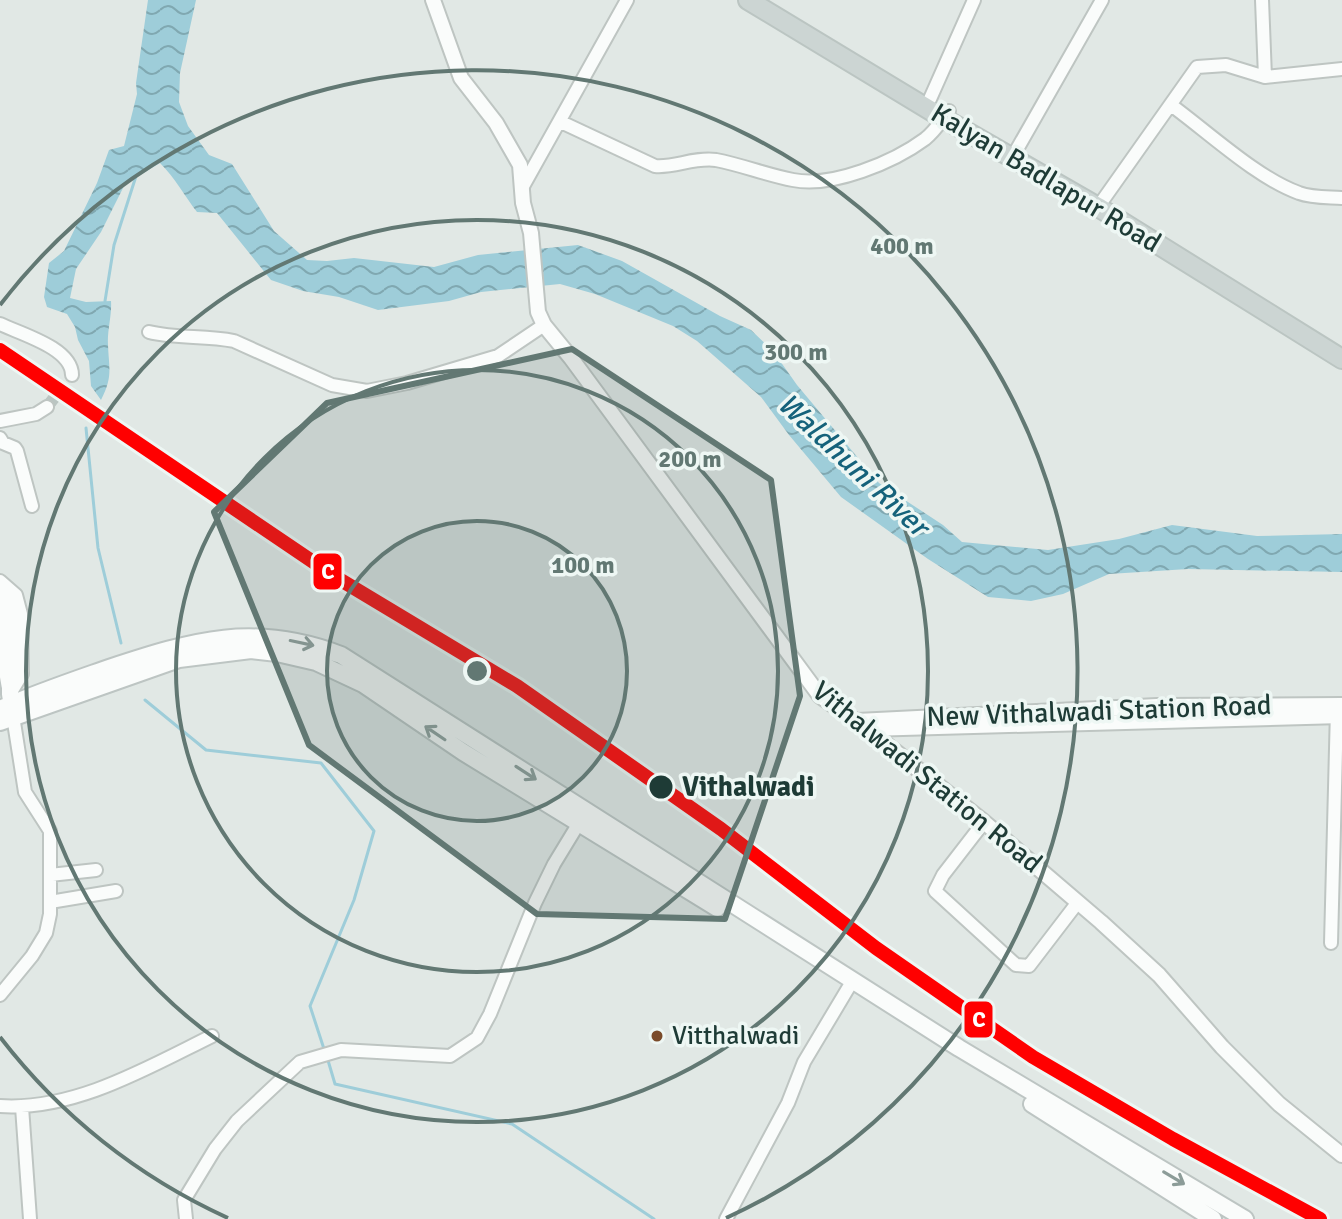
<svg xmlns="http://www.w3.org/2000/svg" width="1342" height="1219" font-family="Signika,sans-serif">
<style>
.water{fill:url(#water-waves)}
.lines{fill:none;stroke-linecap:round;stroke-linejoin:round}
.stream{stroke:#9ecdd9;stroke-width:3}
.minor-tunnel{stroke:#bac5c2;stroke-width:12;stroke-dasharray:12 6;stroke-linecap:butt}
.minor-casing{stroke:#bec5c2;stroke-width:16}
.tertiary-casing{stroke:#bec5c2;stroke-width:18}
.secondary-casing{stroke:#bdc5c3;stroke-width:20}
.primary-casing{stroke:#bbc5c2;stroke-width:22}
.minor{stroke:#fafcfb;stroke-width:12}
.tertiary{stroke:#fafcfb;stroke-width:14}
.secondary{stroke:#fafcfb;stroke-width:16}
.primary{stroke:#ccd5d3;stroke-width:18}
.rail-1-casing{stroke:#eef7f4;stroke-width:20}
.rail-1{stroke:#f00;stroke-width:14}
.oneway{stroke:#8c9c98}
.marked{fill:#627873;fill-opacity:0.2;stroke:#627873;stroke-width:6;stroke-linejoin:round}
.ring{fill:none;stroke:#627873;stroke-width:4}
.stop-dot{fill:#1e3b36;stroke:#eef7f4;stroke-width:3}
.bus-dot{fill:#7a4b2a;stroke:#eef7f4;stroke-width:3}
.labels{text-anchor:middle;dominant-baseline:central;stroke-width:7;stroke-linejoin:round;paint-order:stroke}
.bus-label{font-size:26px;fill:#1e3b36;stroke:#eef7f4;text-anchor:start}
.street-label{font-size:28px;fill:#1e3b36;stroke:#eef7f4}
.stop-label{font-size:28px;font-weight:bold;fill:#1e3b36;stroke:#eef7f4;text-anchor:start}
.water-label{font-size:30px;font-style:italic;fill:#15627b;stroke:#eef7f4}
.centre{fill:#627873;stroke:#eef7f4;stroke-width:4}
.ring-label{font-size:24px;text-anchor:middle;font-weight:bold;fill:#627873;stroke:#eef7f4;stroke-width:7;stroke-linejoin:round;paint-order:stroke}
.line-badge{stroke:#eef7f4;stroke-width:3}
.badge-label{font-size:22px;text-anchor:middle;font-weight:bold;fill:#fff}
</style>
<defs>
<pattern id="water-waves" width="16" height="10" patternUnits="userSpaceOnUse" patternTransform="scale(2)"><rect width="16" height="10" fill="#9ecdd9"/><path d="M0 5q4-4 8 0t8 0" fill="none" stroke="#80a8b1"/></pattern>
</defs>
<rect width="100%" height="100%" fill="#e1e8e5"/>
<!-- water -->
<path class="water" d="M 148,0 L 196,0 L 180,73 L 179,102 L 188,126 L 209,155 L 232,164 L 274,231 L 307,260 L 327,261 L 354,258 L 434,267 L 478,255 L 578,245 L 622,261 L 720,316 L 751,330 L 773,351 L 797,385 L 879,483 L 943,525 L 962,542 L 1048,550 L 1119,539 L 1172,525 L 1257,536 L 1342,534 L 1342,572 L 1188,569 L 1109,574 L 1063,594 L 1031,601 L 988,597 L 928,559 L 841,497 L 789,435 L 761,397 L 697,341 L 673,326 L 595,294 L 560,284 L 481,292 L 449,301 L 378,310 L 339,297 L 303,291 L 271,280 L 217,213 L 197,212 C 184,195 175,178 160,163 L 125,184 L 101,232 L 76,269 L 70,298 L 86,302 L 111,301 C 112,315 107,331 108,345 C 109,369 113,377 101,400 L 91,386 L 89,361 L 78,340 L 75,327 L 67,314 L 47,307 L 44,297 L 49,263 L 64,251 L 97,183 L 109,150 L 124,146 L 137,94 L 136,83 Z"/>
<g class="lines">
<!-- stream -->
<path class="stream" d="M 105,301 L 114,245 L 137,173
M 86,428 L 98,548 L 121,643
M 145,700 L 206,750 L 321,763 L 374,831 L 354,900 L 310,1006 L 324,1049
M 327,1057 L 335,1084 L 512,1124 L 654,1219"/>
<!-- minor-tunnel -->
<path class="minor-tunnel" d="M 47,407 L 72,375"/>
<!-- minor casing -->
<g class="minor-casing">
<path id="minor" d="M 1262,0 L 1265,77
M 930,99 L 974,0
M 1171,105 C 1208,132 1257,178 1299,193 C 1312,198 1328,197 1342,198
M 561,122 L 655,166 C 675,168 693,157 716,160 C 742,165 767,175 793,180 C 832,188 894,162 925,139 C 935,131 941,121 949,111
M 1016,151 L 1102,0
M 522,188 L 627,0
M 1098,207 L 1197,67 L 1226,65 L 1265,77 L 1342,69
M 0,324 C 21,334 72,348 72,375
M 149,332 C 177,339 206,335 234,341 L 332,385 L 367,391 L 407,383 L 498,356 L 544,325
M 0,421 L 36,414 L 47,407
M 0,438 L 3,443 L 15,448 L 17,451 L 32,506
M 0,581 L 16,595 L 21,614 L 22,674 L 10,694 C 0,667 10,638 0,610
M 984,822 L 943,875 L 935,891 L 1016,965 L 1029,966 L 1078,902
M 50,875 L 96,870
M 50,902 L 116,891
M 1331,943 L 1337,710
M 0,995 L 32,956 L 46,933 L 50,914 L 50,831 L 25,792 L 13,716
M 0,1106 C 74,1111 147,1068 212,1036
M 22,1107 L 30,1219
M 186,1219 L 184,1200 L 215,1149 L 237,1121 L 300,1062 L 341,1050 L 450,1056 L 477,1038 L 490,1014 L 535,903 L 554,864 L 582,818
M 726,1219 L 788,1103 L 804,1062 L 853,980"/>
</g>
<!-- tertiary casing -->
<g class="tertiary-casing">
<path id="tertiary" d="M 433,0 L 461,78 L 496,123 L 520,165 L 523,203 L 531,233 L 538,312 L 544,325 L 571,358 L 820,696 L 867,729 L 984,822 L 1101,922 L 1159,975 L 1222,1047 L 1279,1104 L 1342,1155
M 857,721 L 1157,706 L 1342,705
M 867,729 L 1342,716"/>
</g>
<!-- secondary casing -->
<g class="secondary-casing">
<path id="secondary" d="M 0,596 L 10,605 L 10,694 L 13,713
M 0,709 C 36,693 72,681 109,668 C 194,640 254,622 341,655 L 959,1048 L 1245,1219
M 0,722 L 179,659 L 251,650 L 277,653 L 316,662 L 363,684 L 463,752 L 717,908
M 1032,1104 L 1213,1219"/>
</g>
<!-- primary casing -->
<g class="primary-casing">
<path id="primary" d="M 748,0 L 943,118 L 1098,207 L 1342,359"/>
</g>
<!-- minor -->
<use href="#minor" class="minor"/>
<!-- tertiary -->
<use href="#tertiary" class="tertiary"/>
<!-- secondary -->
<use href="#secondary" class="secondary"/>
<!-- primary -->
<use href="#primary" class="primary"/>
<!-- rail-1 casing -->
<g class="rail-1-casing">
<path id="rail-1" d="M 0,350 L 334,576 L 517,686 L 721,829 L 876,948 L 1033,1057 L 1173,1139 L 1320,1219"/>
</g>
<!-- rail-1 -->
<use href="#rail-1" class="rail-1"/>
</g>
<!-- one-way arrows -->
<defs><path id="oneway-shaft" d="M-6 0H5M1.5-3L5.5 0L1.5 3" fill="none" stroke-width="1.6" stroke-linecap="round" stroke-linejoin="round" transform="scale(2)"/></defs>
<g class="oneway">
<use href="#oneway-shaft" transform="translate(302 643) rotate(12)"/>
<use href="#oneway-shaft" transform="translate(435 733) rotate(-146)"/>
<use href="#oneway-shaft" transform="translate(526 773) rotate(33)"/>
<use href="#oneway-shaft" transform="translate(1174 1178) rotate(31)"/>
</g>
<!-- marked area -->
<path class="marked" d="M 572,349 L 771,480 L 800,696 L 725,919 L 537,914 L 309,745 L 214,512 L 327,403 Z"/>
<!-- distance rings -->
<circle cx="477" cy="671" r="150" fill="#627873" fill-opacity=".12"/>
<g class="ring">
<circle cx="477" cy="671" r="150"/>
<circle cx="477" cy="671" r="301"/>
<circle cx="477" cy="671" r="451"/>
<path d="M228 1218A601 601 0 0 1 0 1037M0 305A601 601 0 1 1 726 1218"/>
</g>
<!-- markers -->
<circle class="stop-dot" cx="661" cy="787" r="13"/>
<circle class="bus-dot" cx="657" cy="1036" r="7"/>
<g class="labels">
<!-- bus labels -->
<g class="bus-label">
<text x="672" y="1036">Vitthalwadi</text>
</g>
<!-- street labels -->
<g class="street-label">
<text transform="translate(1046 178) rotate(31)">Kalyan Badlapur Road</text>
<text transform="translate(1099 711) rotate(-2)">New Vithalwadi Station Road</text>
<text transform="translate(927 777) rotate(39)">Vithalwadi Station Road</text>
</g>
<!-- stop labels -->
<g class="stop-label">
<text x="682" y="787">Vithalwadi</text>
</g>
<!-- water labels -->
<g class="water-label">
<text transform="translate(853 465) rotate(43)">Waldhuni River</text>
</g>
</g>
<circle cx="477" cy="671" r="12" class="centre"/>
<g class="ring-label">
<text x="902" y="254">400 m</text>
<text x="796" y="360">300 m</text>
<text x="690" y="467">200 m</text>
<text x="583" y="573">100 m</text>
</g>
<g class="line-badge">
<rect x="312" y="552" width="31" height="39" rx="8" fill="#f00"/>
<rect x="963" y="1000" width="31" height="39" rx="8" fill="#f00"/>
</g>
<g class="badge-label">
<text x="328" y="579">C</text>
<text x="979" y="1027">C</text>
</g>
</svg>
